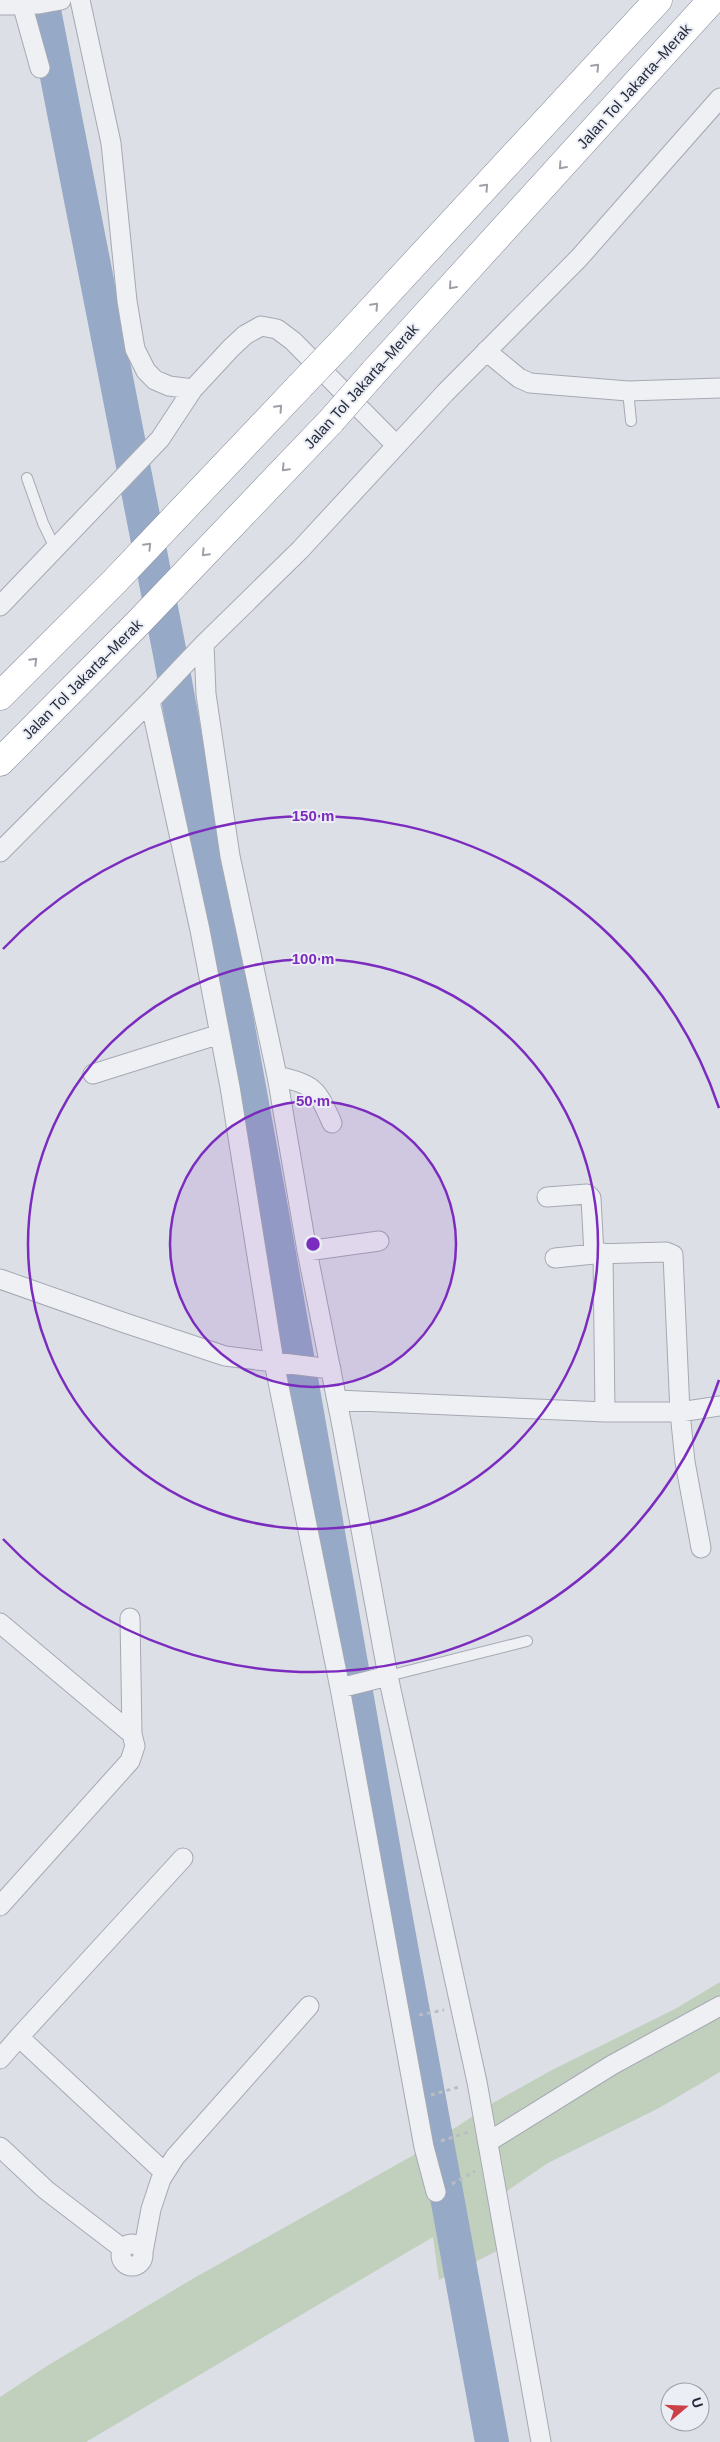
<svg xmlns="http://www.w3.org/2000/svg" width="720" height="2442" font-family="Arial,sans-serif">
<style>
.grass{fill:#c0d0bd}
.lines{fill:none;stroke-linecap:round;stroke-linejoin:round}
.river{stroke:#96a9c6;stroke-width:34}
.service-casing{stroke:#a5a9b3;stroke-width:12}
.minor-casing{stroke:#a5a9b3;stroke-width:21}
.motorway-casing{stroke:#838b9c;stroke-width:29}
.path{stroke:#babdc4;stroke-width:3;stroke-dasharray:4 4;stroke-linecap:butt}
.service{stroke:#eef0f4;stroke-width:10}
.minor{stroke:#eef0f4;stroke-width:19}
.motorway{stroke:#fff;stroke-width:28}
.motorway-bridge-casing{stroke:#838b9c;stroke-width:29;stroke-linecap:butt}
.motorway-bridge{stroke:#fff;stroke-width:28}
.oneway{stroke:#9da0a7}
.ring{fill:none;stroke:#7b2cbf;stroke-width:2.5}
.labels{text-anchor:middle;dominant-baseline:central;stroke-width:4;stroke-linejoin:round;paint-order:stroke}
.street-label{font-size:15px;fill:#262c3c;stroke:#ebeef4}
.centre{fill:#7b2cbf;stroke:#ebeef4;stroke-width:2.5}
.ring-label{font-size:15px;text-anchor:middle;font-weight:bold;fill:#7b2cbf;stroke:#ebeef4;stroke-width:4;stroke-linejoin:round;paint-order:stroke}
</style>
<rect width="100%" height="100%" fill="#dcdfe6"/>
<!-- grass -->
<path class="grass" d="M 720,1982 L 720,2072 L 659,2108 L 548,2163 L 501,2195 L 513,2243 L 439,2280 L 433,2237 L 86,2442 L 0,2442 L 0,2397 L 47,2366 L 194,2278 L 412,2156 L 493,2103 L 552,2070 L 675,2009 Z"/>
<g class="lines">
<!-- river -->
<path class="river" d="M 42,0 L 170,654 L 271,1208 L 393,1903 L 492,2442"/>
<!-- service casing -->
<g class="service-casing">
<path id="service" d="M 628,391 L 631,421
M 27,478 L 43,523 L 55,548
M 388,1676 L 527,1641"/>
</g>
<!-- minor casing -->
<g class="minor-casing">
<path id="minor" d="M 21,0 L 40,68
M 0,5 L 39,4 L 61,0
M 486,351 L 519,378 L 530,383 L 628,391 L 720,388
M 193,389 L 231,348 L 245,335 L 261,326 L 277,329 L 293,341 L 396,445
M 0,606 L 160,439 L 193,389 L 169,386 L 155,380 L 146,371 L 135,349 L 127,301 L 111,143 L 80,0
M 150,701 L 200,930 L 230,1087 L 274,1362 L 340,1688 L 424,2147 L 436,2192
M 0,852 L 150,701 L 204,644
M 93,1074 L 220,1034
M 277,1076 C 314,1085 316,1087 332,1123
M 547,1197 L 587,1194 L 591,1198 L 594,1254
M 307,1251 L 379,1241
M 603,1253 L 605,1412
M 555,1258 L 594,1254 L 666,1252 L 673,1255 L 680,1412 L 685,1462 L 701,1548
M 0,1279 L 125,1323 L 225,1356 L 331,1369
M 337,1400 L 605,1412 L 680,1412 L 720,1406
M 0,1623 L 132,1734
M 340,1688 L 388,1676
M 0,1906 L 130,1761 L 135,1746 L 132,1734 L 130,1618
M 19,2037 L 183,1858
M 0,2059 L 19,2037 L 165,2173
M 488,2142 L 612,2065 L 720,2006
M 0,2147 L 46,2190 L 123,2249
M121 2255a11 11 0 1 1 22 0a11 11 0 1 1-22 0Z
M 143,2252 L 151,2209 L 161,2179 L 175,2157 L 309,2006
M 541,2442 L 477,2082 L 388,1676 L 342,1426 L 307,1251 L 277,1076 L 230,856 L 206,694 L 204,644 L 300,550 L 445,393 L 579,258 L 720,98"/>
</g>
<!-- motorway casing -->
<g class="motorway-casing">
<path id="motorway" d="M 342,342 L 658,0
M 374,372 L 712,0
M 0,696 L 115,581 L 300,386
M 0,762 L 139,622 L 331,421"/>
</g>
<!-- path -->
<path class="path" d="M 419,2015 L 444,2010
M 431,2095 L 459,2087
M 441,2141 L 469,2132
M 452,2184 L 475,2171"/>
<!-- service -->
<use href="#service" class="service"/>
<!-- minor -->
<use href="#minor" class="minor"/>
<!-- motorway -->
<use href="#motorway" class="motorway"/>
<!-- motorway-bridge casing -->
<g class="motorway-bridge-casing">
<path id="motorway-bridge" d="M 300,386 L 342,342
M 331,421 L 374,372"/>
</g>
<!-- motorway-bridge -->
<use href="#motorway-bridge" class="motorway-bridge"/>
</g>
<!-- one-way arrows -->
<defs><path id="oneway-chevron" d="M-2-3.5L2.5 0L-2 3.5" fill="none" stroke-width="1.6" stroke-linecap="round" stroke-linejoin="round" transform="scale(1.25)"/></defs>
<g class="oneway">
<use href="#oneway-chevron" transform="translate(596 67) rotate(-47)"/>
<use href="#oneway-chevron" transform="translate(562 166) rotate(132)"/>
<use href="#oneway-chevron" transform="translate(485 187) rotate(-47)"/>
<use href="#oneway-chevron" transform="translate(452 286) rotate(132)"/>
<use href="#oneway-chevron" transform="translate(375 306) rotate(-47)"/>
<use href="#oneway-chevron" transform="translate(279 408) rotate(-47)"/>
<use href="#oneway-chevron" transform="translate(285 468) rotate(134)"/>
<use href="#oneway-chevron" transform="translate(148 546) rotate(-46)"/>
<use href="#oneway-chevron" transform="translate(205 553) rotate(134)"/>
<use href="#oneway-chevron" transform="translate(34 661) rotate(-45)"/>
</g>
<!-- distance rings -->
<circle cx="313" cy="1244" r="143" fill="#7b2cbf" fill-opacity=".12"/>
<g class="ring">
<circle cx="313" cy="1244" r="143"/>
<circle cx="313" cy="1244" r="285"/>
<path d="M719 1380A428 428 0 0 1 3 1539M3 949A428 428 0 0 1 719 1108"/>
</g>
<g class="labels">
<!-- street labels -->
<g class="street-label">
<text transform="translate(634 86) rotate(-48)">Jalan Tol Jakarta–Merak</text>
<text transform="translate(361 386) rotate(-48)">Jalan Tol Jakarta–Merak</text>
<text transform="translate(82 679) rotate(-45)">Jalan Tol Jakarta–Merak</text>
</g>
</g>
<circle cx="313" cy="1244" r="8" class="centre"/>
<g class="ring-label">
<text x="313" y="821">150 m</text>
<text x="313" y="964">100 m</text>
<text x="313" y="1106">50 m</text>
</g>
<!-- north arrow -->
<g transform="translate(685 2407) rotate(71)"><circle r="24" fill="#ebeef4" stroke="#9ca0aa"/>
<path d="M0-4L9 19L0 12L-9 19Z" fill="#cc4047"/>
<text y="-8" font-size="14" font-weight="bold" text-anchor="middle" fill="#262c3c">U</text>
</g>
</svg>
